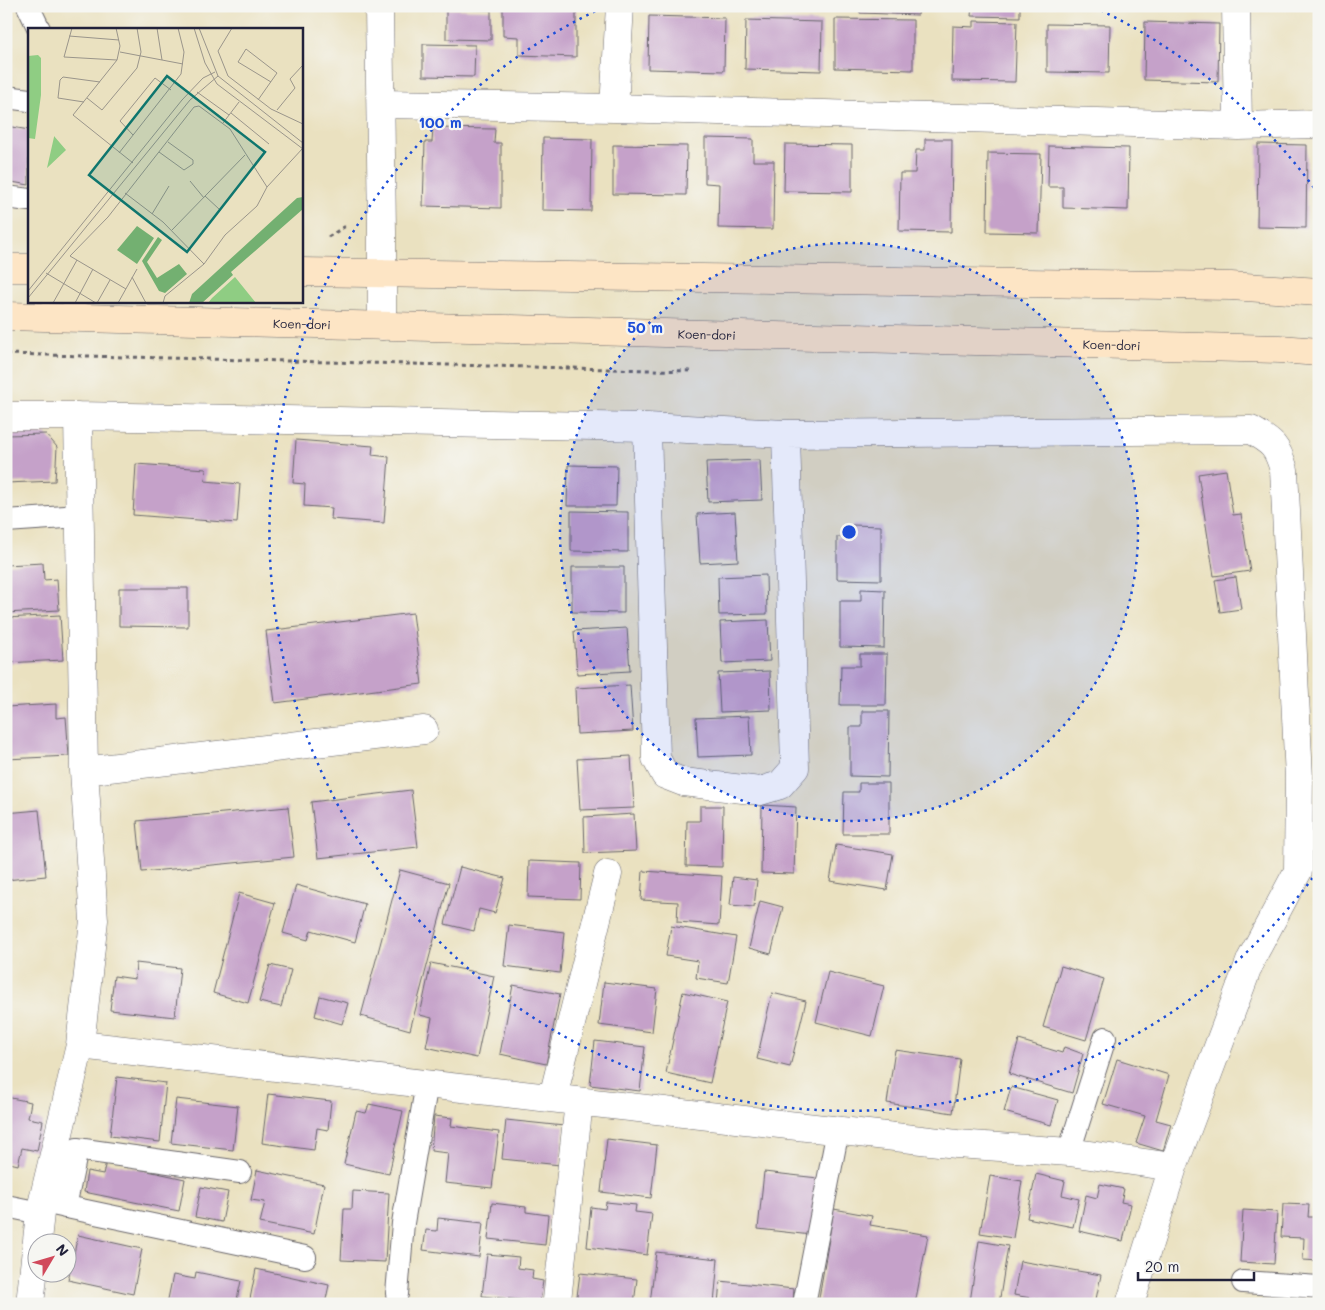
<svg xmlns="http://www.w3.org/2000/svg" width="1325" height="1310" font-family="Mali,sans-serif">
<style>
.building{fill:#c5a1c9}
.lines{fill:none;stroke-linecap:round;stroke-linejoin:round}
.lane-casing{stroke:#68656a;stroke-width:24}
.street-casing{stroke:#68656a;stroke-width:29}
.secondary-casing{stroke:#68656a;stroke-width:29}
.path{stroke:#68656a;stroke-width:3;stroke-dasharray:4 4;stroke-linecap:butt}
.lane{stroke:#fff;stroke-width:22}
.street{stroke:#fff;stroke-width:28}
.secondary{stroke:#fde5c5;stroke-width:28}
.ring{fill:none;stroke:#1d4ed8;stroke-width:2.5;stroke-dasharray:2.5 5}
.labels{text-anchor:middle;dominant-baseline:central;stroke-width:4.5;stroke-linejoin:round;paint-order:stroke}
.street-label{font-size:12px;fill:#22223b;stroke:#f6f6f2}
.inset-road{fill:none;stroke:#9a958b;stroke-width:1}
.view{fill:#0f766e;fill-opacity:0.15;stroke:#0f766e;stroke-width:2.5}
.inset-edge{fill:none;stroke:#22223b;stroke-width:2.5}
.centre{fill:#1d4ed8;stroke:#f6f6f2;stroke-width:2.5}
.ring-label{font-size:15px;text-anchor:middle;font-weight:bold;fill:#1d4ed8;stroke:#f6f6f2;stroke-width:4.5;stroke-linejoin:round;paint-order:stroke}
</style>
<rect width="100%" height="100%" fill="#f6f6f2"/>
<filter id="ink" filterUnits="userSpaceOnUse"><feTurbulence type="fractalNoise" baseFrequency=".02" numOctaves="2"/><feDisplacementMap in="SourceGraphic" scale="10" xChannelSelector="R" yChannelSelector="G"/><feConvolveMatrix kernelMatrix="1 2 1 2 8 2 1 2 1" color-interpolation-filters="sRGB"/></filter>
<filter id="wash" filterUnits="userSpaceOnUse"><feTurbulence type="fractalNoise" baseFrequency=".0096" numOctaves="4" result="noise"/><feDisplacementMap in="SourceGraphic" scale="20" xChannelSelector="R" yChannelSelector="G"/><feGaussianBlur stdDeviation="1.12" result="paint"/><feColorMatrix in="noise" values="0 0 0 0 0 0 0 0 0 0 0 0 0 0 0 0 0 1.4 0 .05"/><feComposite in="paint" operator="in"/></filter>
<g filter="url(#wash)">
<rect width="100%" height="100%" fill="#eae1c0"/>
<g id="blocks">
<!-- building -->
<path class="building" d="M 503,6 L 576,6 L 576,57 L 519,55 L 519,37 L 503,36 Z
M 767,6 L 824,6 L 824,10 L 767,9 Z
M 860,6 L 919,6 L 918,15 L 860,13 Z
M 972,6 L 1020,6 L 1020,17 L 971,16 Z
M 446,9 L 491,10 L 491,40 L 446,39 Z
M 649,16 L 725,18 L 724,71 L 648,69 Z
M 835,19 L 913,20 L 913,70 L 835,68 Z
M 746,20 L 822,22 L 821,71 L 745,69 Z
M 974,21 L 1017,22 L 1015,82 L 952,81 L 953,26 L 974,27 Z
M 1145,22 L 1219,24 L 1218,82 L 1144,80 Z
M 1047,24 L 1110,25 L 1109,73 L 1047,72 Z
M 423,44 L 475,45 L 474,77 L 423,76 Z
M 6,126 L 29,130 L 29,185 L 6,181 Z
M 433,128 L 495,129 L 494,143 L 501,143 L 501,208 L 423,206 L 425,142 L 432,142 Z
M 543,138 L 592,139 L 591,211 L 542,210 Z
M 705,138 L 753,139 L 753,161 L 774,161 L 773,229 L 718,228 L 719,184 L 705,183 Z
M 925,139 L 952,139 L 951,232 L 899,231 L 900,173 L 915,173 L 916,150 L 925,150 Z
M 785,144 L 852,145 L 852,192 L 784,191 Z
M 1258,144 L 1307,145 L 1306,228 L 1257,227 Z
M 613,145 L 687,146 L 686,195 L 613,194 Z
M 1049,146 L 1129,148 L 1128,210 L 1063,208 L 1063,187 L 1048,187 Z
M 988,153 L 1041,154 L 1039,233 L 987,232 Z
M 46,434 L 57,447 L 55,481 L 6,483 L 6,435 Z
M 296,440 L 373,446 L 372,455 L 389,457 L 384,523 L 331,519 L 332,508 L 304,506 L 305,484 L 293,483 Z
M 760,460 L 762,500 L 708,502 L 706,462 Z
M 136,464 L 206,469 L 205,481 L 240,484 L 237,523 L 133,515 Z
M 568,465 L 617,466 L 616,506 L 567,506 Z
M 1226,470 L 1233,515 L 1241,514 L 1250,571 L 1214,576 L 1198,474 Z
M 571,511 L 628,512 L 628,552 L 571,551 Z
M 735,512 L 738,561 L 700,563 L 697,514 Z
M 852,525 L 881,526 L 881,580 L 837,579 L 837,537 L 852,537 Z
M 43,563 L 44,580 L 57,579 L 59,610 L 6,613 L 6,565 Z
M 572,567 L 624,567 L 624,613 L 572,612 Z
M 766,575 L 767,614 L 719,615 L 718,577 Z
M 1236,577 L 1241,609 L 1220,612 L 1215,580 Z
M 119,588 L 188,588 L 188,627 L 119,626 Z
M 861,589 L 885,590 L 884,648 L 840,647 L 840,601 L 861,601 Z
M 413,613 L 422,684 L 275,703 L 266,631 Z
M 60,615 L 63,660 L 6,663 L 6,618 Z
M 768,620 L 770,661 L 722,663 L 720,622 Z
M 627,628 L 630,671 L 577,674 L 574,631 Z
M 860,654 L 887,654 L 886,705 L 840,705 L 841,666 L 860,666 Z
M 770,671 L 771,710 L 720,712 L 718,673 Z
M 630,685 L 633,731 L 577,734 L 575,688 Z
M 56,704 L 56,718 L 66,717 L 69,756 L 6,759 L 6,707 Z
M 862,711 L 889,711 L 888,777 L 850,776 L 850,727 L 862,727 Z
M 749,716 L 751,755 L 698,757 L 696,718 Z
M 631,756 L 634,808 L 580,810 L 577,759 Z
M 859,783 L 889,783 L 889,834 L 843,834 L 844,792 L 859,792 Z
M 411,790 L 418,847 L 318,858 L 311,802 Z
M 762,805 L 796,807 L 794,874 L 761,873 Z
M 700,806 L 723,806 L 722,867 L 686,866 L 687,821 L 700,821 Z
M 288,807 L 294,857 L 142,872 L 137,821 Z
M 39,810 L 46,876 L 6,880 L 6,813 Z
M 634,814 L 636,851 L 585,853 L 584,817 Z
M 836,845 L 893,854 L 887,890 L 830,881 Z
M 529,861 L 581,863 L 580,899 L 528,897 Z
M 460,867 L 505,878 L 495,913 L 479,909 L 474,931 L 445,924 Z
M 400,870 L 449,883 L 410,1030 L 361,1016 Z
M 643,871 L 722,876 L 719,925 L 677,922 L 678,902 L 641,900 Z
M 733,877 L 757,880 L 754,907 L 730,905 Z
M 296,885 L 365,904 L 355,942 L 311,930 L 308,940 L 283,933 Z
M 239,893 L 275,903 L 248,1003 L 213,993 Z
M 760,901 L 783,907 L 771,954 L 749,948 Z
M 509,925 L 564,932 L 560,973 L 504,966 Z
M 671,926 L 736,937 L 728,983 L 696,978 L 698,961 L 666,956 Z
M 136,963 L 180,968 L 175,1017 L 110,1010 L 114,976 L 135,979 Z
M 431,963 L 494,976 L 477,1058 L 426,1047 L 432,1018 L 420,1015 Z
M 270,965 L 291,970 L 281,1007 L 259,1002 Z
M 1061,966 L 1104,979 L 1086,1040 L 1043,1027 Z
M 828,972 L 884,986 L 872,1036 L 816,1022 Z
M 604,982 L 657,989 L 652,1032 L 599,1025 Z
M 513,985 L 560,994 L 546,1064 L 500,1054 Z
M 683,992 L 727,1002 L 710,1083 L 666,1073 Z
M 772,993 L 806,1001 L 790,1067 L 757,1059 Z
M 320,996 L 348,1003 L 342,1024 L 315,1016 Z
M 1019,1040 L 1062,1053 L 1064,1047 L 1083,1054 L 1072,1093 L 1009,1074 Z
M 595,1041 L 645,1047 L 640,1091 L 590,1085 Z
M 895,1050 L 960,1059 L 953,1113 L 887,1103 Z
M 1117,1059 L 1169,1075 L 1156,1120 L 1171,1124 L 1163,1151 L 1136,1143 L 1145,1116 L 1103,1104 Z
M 117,1077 L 166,1083 L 160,1142 L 110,1136 Z
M 1011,1087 L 1058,1100 L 1051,1125 L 1004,1112 Z
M 268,1094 L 331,1101 L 328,1130 L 317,1128 L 314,1150 L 262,1143 Z
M 6,1097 L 31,1102 L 28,1118 L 43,1121 L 37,1151 L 22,1148 L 18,1165 L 6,1162 Z
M 176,1099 L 238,1106 L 233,1150 L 171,1143 Z
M 369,1104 L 403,1111 L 389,1174 L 344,1164 L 356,1111 L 366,1113 Z
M 434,1116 L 452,1118 L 451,1126 L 499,1132 L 492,1188 L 445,1183 L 448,1153 L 431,1151 Z
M 506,1120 L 564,1126 L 560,1165 L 502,1159 Z
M 607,1139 L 657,1145 L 651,1198 L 601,1192 Z
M 106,1162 L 185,1179 L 179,1211 L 84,1192 L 87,1171 L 103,1174 Z
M 257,1170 L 324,1184 L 314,1234 L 260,1223 L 265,1202 L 251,1200 Z
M 764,1172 L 818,1178 L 811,1235 L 758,1229 Z
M 1036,1174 L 1065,1181 L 1062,1195 L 1079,1199 L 1073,1227 L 1027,1218 Z
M 990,1176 L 1022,1181 L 1013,1238 L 980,1233 Z
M 1100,1184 L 1124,1189 L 1121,1202 L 1131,1204 L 1123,1241 L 1079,1231 L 1086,1195 L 1097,1198 Z
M 201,1187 L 228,1192 L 222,1222 L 195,1217 Z
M 353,1191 L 389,1193 L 385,1262 L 341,1260 L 344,1209 L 352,1209 Z
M 606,1202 L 636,1205 L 635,1212 L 652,1214 L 647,1255 L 587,1247 L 591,1207 L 605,1209 Z
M 492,1203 L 526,1207 L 526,1212 L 548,1215 L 545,1245 L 488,1239 Z
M 1283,1204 L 1309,1205 L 1308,1217 L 1319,1217 L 1319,1261 L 1303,1260 L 1304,1238 L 1281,1237 Z
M 834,1209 L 872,1216 L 870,1225 L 928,1235 L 915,1304 L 818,1304 Z
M 1243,1210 L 1277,1212 L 1274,1264 L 1240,1262 Z
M 438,1218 L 483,1223 L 479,1257 L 423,1250 L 426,1230 L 437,1231 Z
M 78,1235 L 142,1249 L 133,1294 L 68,1280 Z
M 979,1241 L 1008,1246 L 999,1304 L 985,1304 L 970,1302 Z
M 656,1252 L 718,1259 L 714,1304 L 650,1304 Z
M 487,1254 L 519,1257 L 518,1268 L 533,1270 L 532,1279 L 543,1281 L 540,1302 L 482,1296 Z
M 1020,1261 L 1101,1275 L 1095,1304 L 1063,1304 L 1014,1295 Z
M 256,1269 L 329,1285 L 325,1304 L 249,1304 Z
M 196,1272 L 241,1281 L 236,1304 L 167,1304 L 173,1275 L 195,1279 Z
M 580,1273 L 637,1279 L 634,1304 L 576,1304 Z
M 720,1281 L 794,1289 L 793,1304 L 718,1304 Z"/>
</g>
</g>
<g filter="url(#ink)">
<use href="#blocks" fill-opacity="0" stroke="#68656a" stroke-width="1"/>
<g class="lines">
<!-- lane casing -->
<g class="lane-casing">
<path id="lane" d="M 28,6 L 39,29
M 6,97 L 29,100
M 6,197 L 29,200
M 6,521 L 80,516
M 1069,1152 L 1105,1038
M 43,1202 L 305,1257
M 6,1206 L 40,1213
M 65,1207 L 77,1149 L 240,1172
M 1243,1282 L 1319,1287
M 397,1294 L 403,1223 L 427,1083
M 804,1304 L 838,1130"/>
</g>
<!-- street casing -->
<g class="street-casing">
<path id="street" d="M 379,6 L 382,232 L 382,326
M 1236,6 L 1238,126
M 381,104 L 614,108 L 1238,126 L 1319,124
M 614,108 L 620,6
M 6,416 L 78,416 L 647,427 L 786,434 L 1251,430 C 1273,443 1277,446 1284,470 L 1299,778 L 1298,871 L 1251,959 L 1173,1167 L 1130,1304
M 647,427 L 656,758 L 665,775 L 683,782 L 760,791 L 780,785 L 795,768 L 786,434
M 84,771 L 424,730
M 80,1045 L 957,1144 L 1069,1152 L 1173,1167
M 553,1097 L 608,874
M 557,1300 L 579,1102
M 30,1304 L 40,1213 L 80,1045 L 94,920 L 84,771 L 78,416"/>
</g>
<!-- secondary casing -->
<g class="secondary-casing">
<g id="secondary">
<path d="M 6,268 L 29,268"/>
<path d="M 301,272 L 1231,286 L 1319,292"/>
<path id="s1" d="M 6,316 L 1280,349 L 1319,352"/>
</g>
</g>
<!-- path -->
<path class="path" d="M 328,237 L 344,227 L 349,227
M 6,354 L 691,371"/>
<!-- lane -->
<use href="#lane" class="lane"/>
<!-- street -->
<use href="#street" class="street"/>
<!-- secondary -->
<use href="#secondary" class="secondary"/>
</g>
</g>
<!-- distance rings -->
<circle cx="849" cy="532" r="289" fill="#1d4ed8" fill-opacity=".12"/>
<g class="ring">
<circle cx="849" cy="532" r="289"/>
<path d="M1317 872A579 579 0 1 1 604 7M1094 7A579 579 0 0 1 1317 192"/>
</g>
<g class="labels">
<!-- street labels -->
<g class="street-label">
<text stroke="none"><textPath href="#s1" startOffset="296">Koen-dori</textPath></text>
<text stroke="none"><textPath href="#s1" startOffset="701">Koen-dori</textPath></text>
<text stroke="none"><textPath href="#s1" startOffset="1106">Koen-dori</textPath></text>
</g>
</g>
<!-- overview -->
<g transform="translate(28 28)">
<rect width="275" height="275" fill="#eae1c0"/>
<path d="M 10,27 L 13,30 L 13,67 L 7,111 L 0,110 L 0,28 ZM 26,108 L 38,122 L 19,140 L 26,109 ZM 207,249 L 228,275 L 180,275 L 184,270 Z" fill="#8fcd83"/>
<path d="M 275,169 L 275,181 L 203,244 L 205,247 L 174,275 L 161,275 L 164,266 L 269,170 ZM 109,198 L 126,210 L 109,236 L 89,222 ZM 130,209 L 134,212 L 119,234 L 129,250 L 151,236 L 159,246 L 137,265 L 131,263 L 114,233 Z" fill="#73b071"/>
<path class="inset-road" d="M 44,0 L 36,29 L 89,32M 88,0 L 92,18 L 89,32 L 45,87 L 105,135M 129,0 L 134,32M 166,0 L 177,35 L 189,56 L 275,121M 171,0 L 190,48 L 275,115M 204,0 L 190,23 L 200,48 L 243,81 L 275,96M 41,8 L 91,12M 92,24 L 155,36M 169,64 L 201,87M 59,70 L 74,82 L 109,40 L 113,24 L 109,0M 230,72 L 249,45 L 218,21 L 210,34 L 243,54M 56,74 L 30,70 L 32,52 L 35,49 L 72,54M 249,82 L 267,60 L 262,51 L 275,37M 203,85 L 241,116M 195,95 L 211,74M 105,107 L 92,93 L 127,50 L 143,62M 131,124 L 156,142 L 165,136 L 165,132 L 140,114M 91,125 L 153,46 L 156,24 L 150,0M 162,153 L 176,170M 97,165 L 135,194 L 176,236M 177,168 L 191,181M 124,186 L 141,158M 144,202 L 217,127M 18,245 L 68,275M 104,249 L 118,275M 98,261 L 42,228 L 80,189 L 166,79 L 171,78 L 202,101 L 239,159M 0,263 L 154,72 L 175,50 L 187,44M 0,270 L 162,72 L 190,48M 25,275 L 49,232M 47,275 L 65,241M 69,275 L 82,252M 90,275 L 109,241M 135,275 L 137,268 L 176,236 L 197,207 L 229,178 L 239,159 L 275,120"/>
<path class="view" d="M 139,48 L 237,124 L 159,224 L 61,147 Z"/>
<rect width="275" height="275" class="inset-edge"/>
</g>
<circle cx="849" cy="532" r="8" class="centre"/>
<g class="ring-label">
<text x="440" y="128">100 m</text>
<text x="645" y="333">50 m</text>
</g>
<!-- margin -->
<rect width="1325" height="1310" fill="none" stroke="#f6f6f2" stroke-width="25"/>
<!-- north arrow -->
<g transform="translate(52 1258) rotate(52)"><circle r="24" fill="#f6f6f2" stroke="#a1a1a9"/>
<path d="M0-4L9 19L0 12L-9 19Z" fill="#d1495b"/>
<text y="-8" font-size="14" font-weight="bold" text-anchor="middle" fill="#22223b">N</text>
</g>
<!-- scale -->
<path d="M1138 1272v8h116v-8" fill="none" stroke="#22223b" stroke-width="2.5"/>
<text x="1145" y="1272" font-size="15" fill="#22223b" stroke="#f6f6f2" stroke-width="4" paint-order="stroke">20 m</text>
</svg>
